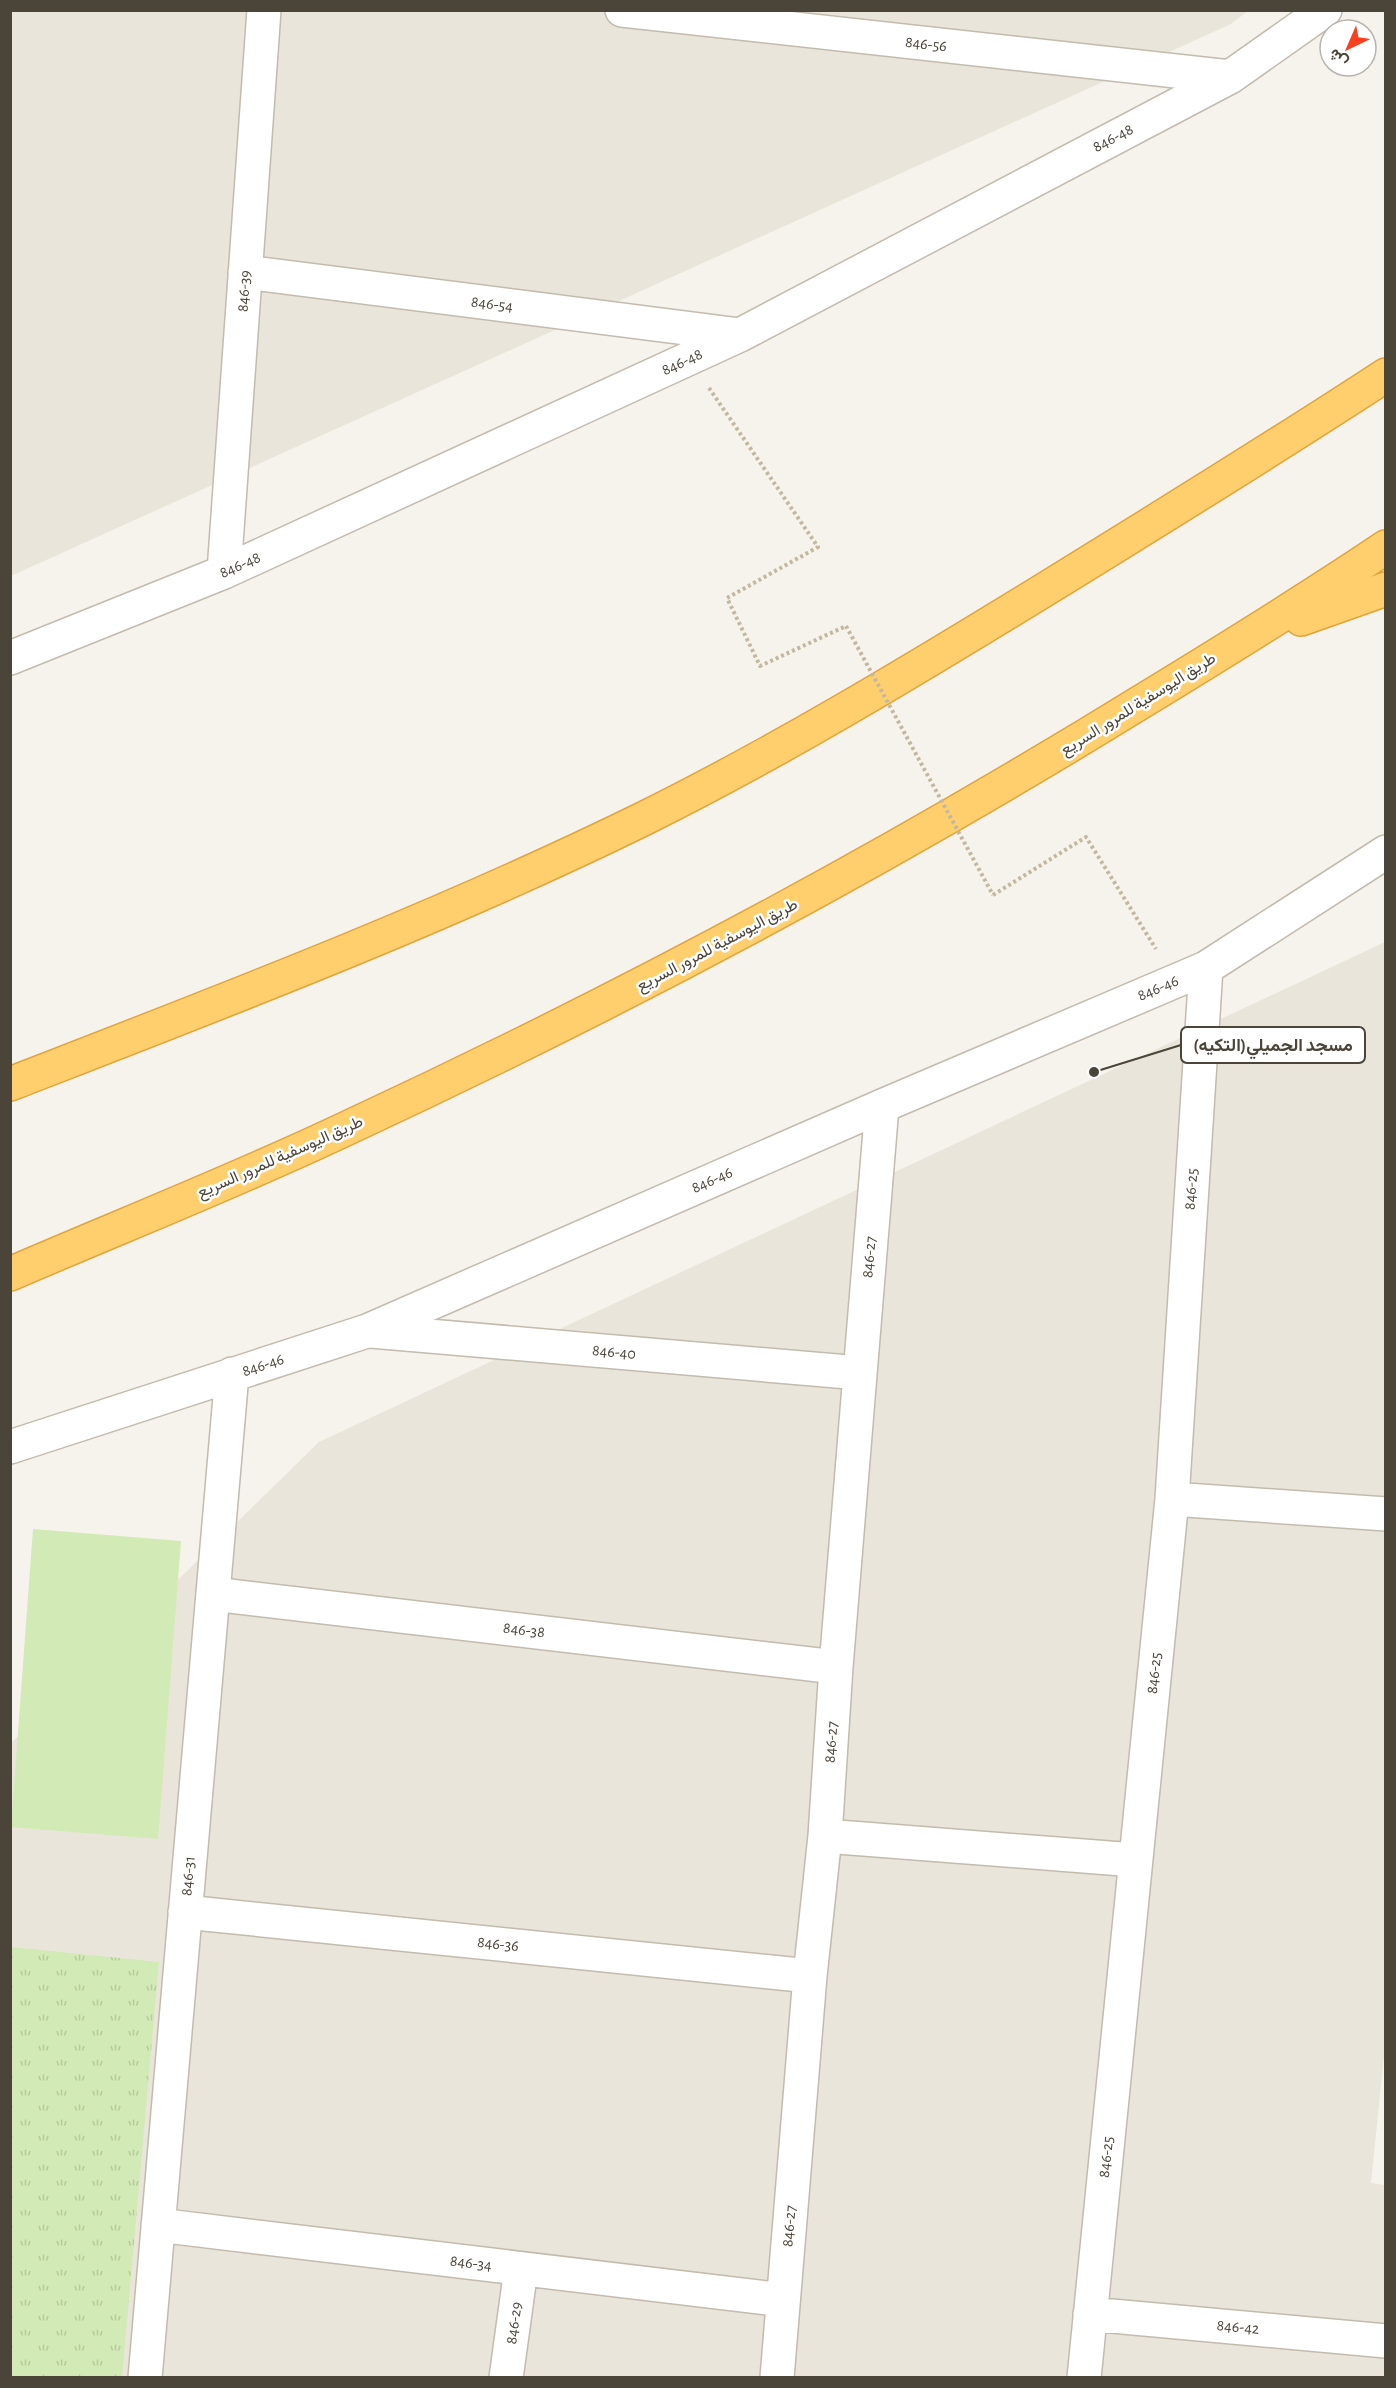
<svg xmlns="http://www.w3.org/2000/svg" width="1396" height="2388" font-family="'Alegreya Sans',Vazirmatn,sans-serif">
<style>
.residential{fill:#eae5da}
.grass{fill:url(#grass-tufts)}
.pitch{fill:#d2eab5}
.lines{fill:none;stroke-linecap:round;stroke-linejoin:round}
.street-casing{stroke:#c2bbae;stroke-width:36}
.highway-casing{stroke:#e0a43c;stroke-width:36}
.path{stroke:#c4b79f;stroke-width:4;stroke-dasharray:3 3;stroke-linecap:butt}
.street{stroke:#fff;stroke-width:33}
.highway{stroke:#ffcf6e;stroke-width:33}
.path-bridge{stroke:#c4b79f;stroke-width:4;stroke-dasharray:3 3;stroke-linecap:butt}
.labels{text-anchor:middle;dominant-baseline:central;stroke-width:5;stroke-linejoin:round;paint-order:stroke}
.street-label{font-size:16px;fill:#4b4439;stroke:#fff}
.leader{fill:none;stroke:#4b4439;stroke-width:2}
.callout-dot{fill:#4b4439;stroke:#fff;stroke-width:2}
.callout{fill:#fff;stroke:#4b4439;stroke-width:2}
.callout-label{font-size:18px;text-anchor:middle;font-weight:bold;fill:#4b4439}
</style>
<defs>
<pattern id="grass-tufts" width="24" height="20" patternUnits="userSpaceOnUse" patternTransform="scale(1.5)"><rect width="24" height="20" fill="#d2eab5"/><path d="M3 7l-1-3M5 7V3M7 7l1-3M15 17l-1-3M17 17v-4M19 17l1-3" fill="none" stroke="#b6ca9c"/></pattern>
</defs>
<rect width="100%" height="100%" fill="#f6f3ec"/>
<!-- residential -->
<path class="residential" d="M 10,11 L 1248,11 L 1231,24 L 11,576 Z
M 1385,942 L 1386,2036 L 1371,2183 L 1385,2185 L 1385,2377 L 11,2378 L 11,1743 L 319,1442 Z"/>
<!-- grass -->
<path class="grass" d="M 11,1947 L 159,1962 L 122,2377 L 11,2377 Z"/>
<!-- pitch -->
<path class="pitch" d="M 33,1529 L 181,1541 L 158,1839 L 11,1827 Z"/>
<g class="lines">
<!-- street casing -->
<g class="street-casing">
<path id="street" d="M 622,10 L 1230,77
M 245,272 L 740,335
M 224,572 L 264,10
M 10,658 L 224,572 L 740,335 L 1230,77 L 1325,10
M 371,1331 L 860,1373
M 10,1447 L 367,1331 L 882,1106 L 1206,968 L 1386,852
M 1172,1499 L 1386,1514
M 213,1594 L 836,1667
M 825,1836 L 1135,1860
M 185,1912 L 810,1976
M 158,2225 L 783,2300
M 1090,2314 L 1386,2341
M 145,2378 L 232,1374
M 506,2378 L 521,2269
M 777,2378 L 810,1976 L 825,1836 L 836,1667 L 882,1106
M 1084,2378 L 1172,1499 L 1206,968"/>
</g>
<!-- highway casing -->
<g class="highway-casing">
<path id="highway" d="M 1301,619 L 1386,589
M 10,1084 C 224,1001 437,920 643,819 C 778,752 907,674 1036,595 C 1153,523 1270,451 1386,375
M 10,1274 C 121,1226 233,1182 341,1131 C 617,1003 882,862 1141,702 C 1223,652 1306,601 1386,547"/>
</g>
<!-- path -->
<path class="path" d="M 709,388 L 818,547 L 727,598 L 760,666 L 846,626
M 993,895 L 1086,837 L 1156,949"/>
<!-- street -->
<use href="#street" class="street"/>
<!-- highway -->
<use href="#highway" class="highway"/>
<!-- path-bridge -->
<path class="path-bridge" d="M 846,626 L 993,895"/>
</g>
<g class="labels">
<!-- street labels -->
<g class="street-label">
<text transform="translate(926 44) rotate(6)">846-56</text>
<text transform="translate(1113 138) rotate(-28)">846-48</text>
<text transform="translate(244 291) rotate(-86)">846-39</text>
<text transform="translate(492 304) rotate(7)">846-54</text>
<text transform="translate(682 362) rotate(-25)">846-48</text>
<text transform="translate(240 565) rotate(-24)">846-48</text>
<text transform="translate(1138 704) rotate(-32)">طريق اليوسفية للمرور السريع</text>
<text transform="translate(717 945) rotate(-28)">طريق اليوسفية للمرور السريع</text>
<text transform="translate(1158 988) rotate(-23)">846-46</text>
<text transform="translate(280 1157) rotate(-24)">طريق اليوسفية للمرور السريع</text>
<text transform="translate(712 1180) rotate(-24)">846-46</text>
<text transform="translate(1191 1189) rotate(-86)">846-25</text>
<text transform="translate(869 1257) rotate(-85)">846-27</text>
<text transform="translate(614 1352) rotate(5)">846-40</text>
<text transform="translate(263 1365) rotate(-18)">846-46</text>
<text transform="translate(524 1630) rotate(7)">846-38</text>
<text transform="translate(1154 1673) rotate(-84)">846-25</text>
<text transform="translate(831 1742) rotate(-86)">846-27</text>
<text transform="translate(188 1876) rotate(-85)">846-31</text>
<text transform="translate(498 1944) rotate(6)">846-36</text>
<text transform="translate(1106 2157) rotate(-84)">846-25</text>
<text transform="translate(789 2226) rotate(-85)">846-27</text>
<text transform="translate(471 2263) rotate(7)">846-34</text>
<text transform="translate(514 2323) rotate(-82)">846-29</text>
<text transform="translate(1238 2327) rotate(5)">846-42</text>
</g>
</g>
<!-- callouts -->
<path class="leader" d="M1094 1072L1181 1045"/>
<circle class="callout-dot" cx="1094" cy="1072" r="6"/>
<rect class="callout" x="1181" y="1027" width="184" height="36" rx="6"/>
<g class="callout-label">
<text x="1273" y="1051">مسجد الجميلي(التكيه)</text>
</g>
<!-- border -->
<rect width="1396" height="2388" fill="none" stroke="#4b4439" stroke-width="24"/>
<!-- north arrow -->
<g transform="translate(1348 48) rotate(224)"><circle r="28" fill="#ffffff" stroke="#b7b4b0" stroke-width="1.5"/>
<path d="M0-4.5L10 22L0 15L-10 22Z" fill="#fc3f1d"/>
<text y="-9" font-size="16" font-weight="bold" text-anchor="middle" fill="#4b4439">ش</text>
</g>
</svg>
